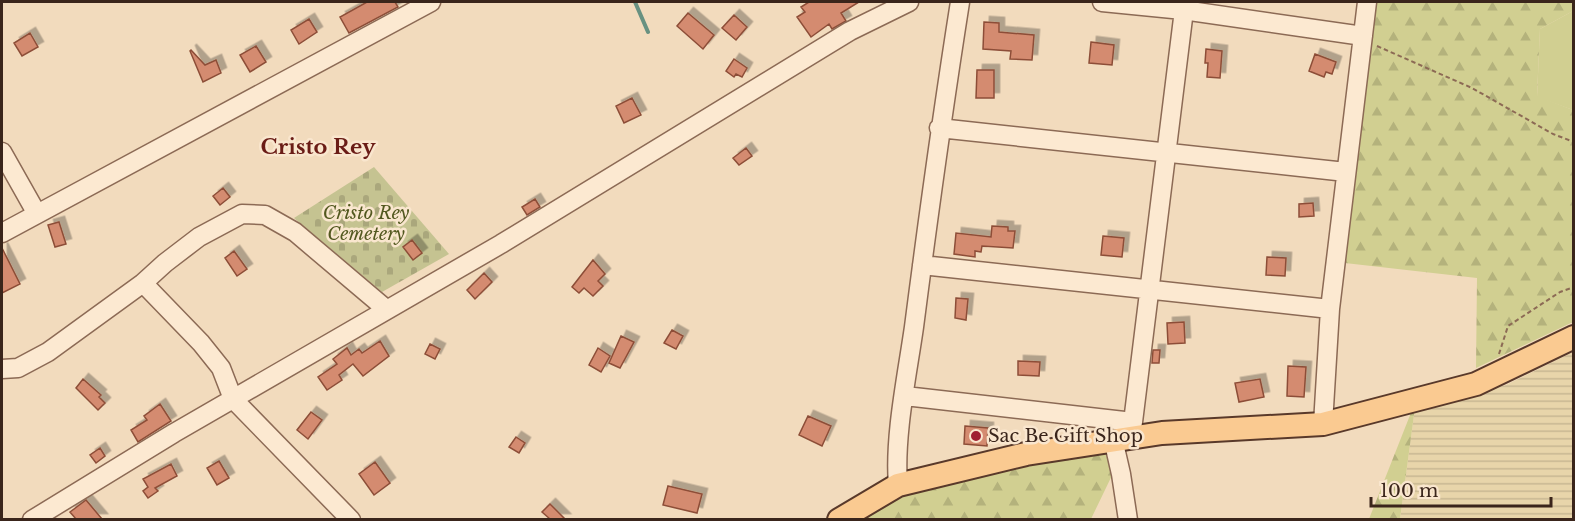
<svg xmlns="http://www.w3.org/2000/svg" width="1575" height="521" font-family="'Libre Baskerville',serif">
<style>
.farmland{fill:url(#farmland-rules)}
.grass{fill:#d1cf91}
.forest{fill:url(#forest-firs)}
.cemetery{fill:url(#cemetery-stones)}
.lines{fill:none;stroke-linecap:round;stroke-linejoin:round}
.stream{stroke:#689181;stroke-width:4}
.building{fill:#d48b6f;stroke:#8d4e38;stroke-width:1.5;filter:url(#shadow)}
.minor-casing{stroke:#8c6a55;stroke-width:21}
.major-casing{stroke:#59392a;stroke-width:26}
.path{stroke:#8c6a55;stroke-width:2;stroke-dasharray:4.5 3;stroke-linecap:butt}
.minor{stroke:#fce9d1;stroke-width:18}
.major{stroke:#faca91;stroke-width:22}
.poi-dot{fill:#a01f32;stroke:#f9e6ce;stroke-width:2}
.labels{text-anchor:middle;dominant-baseline:central;stroke-width:5;stroke-linejoin:round;paint-order:stroke}
.park-label{font-size:18px;font-style:italic;fill:#52581f;stroke:#f9e6ce}
.poi-label{font-size:18px;fill:#3a251b;stroke:#f9e6ce;text-anchor:start}
.quarter-label{font-size:21px;font-weight:bold;fill:#6a1c16;stroke:#f9e6ce}
</style>
<defs>
<pattern id="farmland-rules" width="6" height="5" patternUnits="userSpaceOnUse" patternTransform="scale(1.5)"><rect width="6" height="5" fill="#e8d5aa"/><path d="M0 2.5h6" fill="none" stroke="#c8b792"/></pattern>
<pattern id="forest-firs" width="22" height="20" patternUnits="userSpaceOnUse" patternTransform="scale(1.5)"><rect width="22" height="20" fill="#d1cf91"/><path d="M5 1l3.5 6h-7zM16 11l3.5 6h-7z" fill="#b4b27c"/></pattern>
<pattern id="cemetery-stones" width="16" height="16" patternUnits="userSpaceOnUse" patternTransform="scale(1.5)"><rect width="16" height="16" fill="#c5c391"/><path d="M2 7V4a2 2 0 0 1 4 0v3zM10 15v-3a2 2 0 0 1 4 0v3z" fill="#aaa77c"/></pattern>
<filter id="shadow"><feDropShadow dx="5.5" dy="-5.5" stdDeviation="0" flood-color="#0004"/></filter>
</defs>
<rect width="100%" height="100%" fill="#f2dbbd"/>
<!-- farmland -->
<path class="farmland" d="M 1573,352 L 1573,519 L 1400,520 L 1416,400 L 1415,410 L 1506,385 Z"/>
<!-- grass -->
<path class="grass" d="M 1573,11 L 1573,110 L 1537,97 L 1540,29 Z"/>
<!-- forest -->
<path class="forest" d="M 1367,2 L 1573,2 L 1573,11 L 1540,29 L 1537,96 L 1573,110 L 1573,322 L 1476,368 L 1477,278 L 1336,262 Z
M 1416,400 L 1400,519 L 1369,519 Z
M 1131,436 L 1091,519 L 839,520 L 898,485 Z"/>
<!-- cemetery -->
<path class="cemetery" d="M 374,167 L 449,254 L 382,292 L 294,218 Z"/>
<g class="lines">
<!-- stream -->
<path class="stream" d="M 635,2 L 648,32"/>
</g>
<!-- building -->
<path class="building" d="M 367,2 L 395,2 L 398,7 L 349,33 L 340,17 Z
M 809,2 L 859,2 L 841,13 L 846,21 L 832,29 L 829,24 L 811,37 L 797,17 L 805,12 L 801,7 Z
M 688,13 L 714,35 L 703,49 L 677,26 Z
M 734,15 L 747,27 L 736,40 L 722,28 Z
M 309,19 L 317,32 L 299,44 L 291,30 Z
M 984,22 L 999,23 L 999,32 L 1034,35 L 1032,60 L 1010,59 L 1011,51 L 983,49 Z
M 30,33 L 38,47 L 22,56 L 14,43 Z
M 1091,42 L 1114,45 L 1112,65 L 1089,63 Z
M 256,46 L 266,62 L 250,72 L 240,55 Z
M 1206,49 L 1222,51 L 1220,78 L 1207,77 L 1208,63 L 1205,63 Z
M 191,50 L 205,65 L 216,60 L 221,73 L 203,82 L 190,51 Z
M 1315,54 L 1336,62 L 1332,74 L 1326,72 L 1324,77 L 1309,71 Z
M 734,59 L 747,68 L 742,77 L 736,74 L 734,77 L 726,71 Z
M 977,70 L 994,70 L 994,98 L 976,98 Z
M 632,98 L 641,115 L 624,123 L 616,106 Z
M 746,148 L 752,156 L 739,165 L 733,158 Z
M 223,188 L 230,197 L 220,205 L 213,196 Z
M 535,199 L 540,207 L 527,215 L 522,207 Z
M 1313,203 L 1314,216 L 1299,217 L 1299,204 Z
M 59,222 L 66,244 L 55,247 L 48,225 Z
M 992,226 L 1008,227 L 1008,231 L 1015,231 L 1013,248 L 982,246 L 981,252 L 975,251 L 975,257 L 954,254 L 956,233 L 991,237 Z
M 1103,236 L 1124,238 L 1122,257 L 1101,255 Z
M 412,240 L 422,253 L 413,260 L 403,247 Z
M 2,248 L 20,284 L 2,293 Z
M 234,251 L 247,269 L 237,276 L 225,258 Z
M 1267,257 L 1286,258 L 1285,276 L 1266,275 Z
M 593,260 L 605,274 L 598,281 L 603,286 L 593,296 L 584,288 L 579,293 L 572,287 Z
M 484,273 L 492,282 L 475,299 L 467,290 Z
M 956,298 L 968,299 L 966,320 L 955,318 Z
M 1184,322 L 1185,343 L 1168,344 L 1167,323 Z
M 672,330 L 683,336 L 676,349 L 664,343 Z
M 621,336 L 634,342 L 620,368 L 609,363 Z
M 380,341 L 389,356 L 363,376 L 353,364 L 339,375 L 342,380 L 327,390 L 318,377 L 337,364 L 333,359 L 347,348 L 351,355 L 359,349 L 362,353 Z
M 430,344 L 440,349 L 435,359 L 425,354 Z
M 598,348 L 610,356 L 601,372 L 589,365 Z
M 1153,350 L 1160,350 L 1159,363 L 1152,363 Z
M 1018,361 L 1040,362 L 1039,376 L 1018,375 Z
M 1288,366 L 1306,367 L 1304,397 L 1287,396 Z
M 83,379 L 101,395 L 99,397 L 105,403 L 98,410 L 76,388 Z
M 1260,379 L 1264,397 L 1239,402 L 1235,383 Z
M 160,404 L 171,421 L 138,442 L 131,430 L 147,420 L 144,416 Z
M 311,412 L 322,420 L 308,439 L 297,430 Z
M 808,416 L 831,426 L 822,446 L 799,435 Z
M 965,426 L 988,428 L 987,446 L 964,444 Z
M 516,437 L 525,443 L 519,453 L 509,447 Z
M 100,448 L 105,456 L 96,463 L 90,455 Z
M 219,461 L 229,478 L 217,485 L 207,468 Z
M 375,462 L 390,483 L 374,495 L 359,474 Z
M 171,464 L 177,476 L 155,488 L 158,491 L 148,498 L 143,491 L 148,487 L 143,479 Z
M 668,486 L 702,494 L 697,513 L 663,505 Z
M 86,500 L 102,519 L 76,519 L 70,512 Z
M 550,504 L 565,519 L 550,519 L 542,512 Z"/>
<g class="lines">
<!-- minor casing -->
<g class="minor-casing">
<path id="minor" d="M 1102,2 L 1183,10 L 1363,36
M 939,128 L 1346,172
M 2,152 L 37,214
M 2,233 L 431,2
M 922,265 L 1330,309
M 143,283 L 201,343 L 221,368 L 233,399 L 351,520
M 2,369 L 18,368 L 48,352 L 143,283 L 165,263 L 199,237 L 242,214 L 265,215 L 295,232 L 386,309
M 905,396 L 1133,422 L 1131,433
M 1133,422 L 1185,2
M 1323,424 L 1330,309 L 1367,2
M 1113,439 L 1121,474 L 1128,520
M 898,485 C 894,437 907,376 914,327 C 928,218 943,110 960,2
M 32,520 L 174,433 L 501,244 L 850,31 L 909,2"/>
</g>
<!-- major casing -->
<g class="major-casing">
<path id="major" d="M 839,520 L 898,485 L 1026,454 L 1162,433 L 1323,424 L 1476,384 L 1574,337"/>
</g>
<!-- path -->
<path class="path" d="M 1377,46 L 1472,88 L 1553,134 L 1574,142
M 1499,354 L 1508,326 L 1560,292 L 1574,287"/>
<!-- minor -->
<use href="#minor" class="minor"/>
<!-- major -->
<use href="#major" class="major"/>
</g>
<!-- markers -->
<circle class="poi-dot" cx="976" cy="436" r="6"/>
<g class="labels">
<!-- park labels -->
<g class="park-label">
<text x="366" y="213">Cristo Rey<tspan x="366" dy="21">Cemetery</tspan></text>
</g>
<!-- poi labels -->
<g class="poi-label">
<text x="988" y="436">Sac Be Gift Shop</text>
</g>
<!-- quarter labels -->
<g class="quarter-label">
<text x="318" y="147">Cristo Rey</text>
</g>
</g>
<!-- border -->
<rect width="1575" height="521" fill="none" stroke="#3a251b" stroke-width="6"/>
<!-- scale -->
<path d="M1371 497v9h180v-9" fill="none" stroke="#3a251b" stroke-width="3"/>
<text x="1380" y="497" font-size="18" fill="#3a251b" stroke="#f9e6ce" stroke-width="4.5" paint-order="stroke">100 m</text>
</svg>
